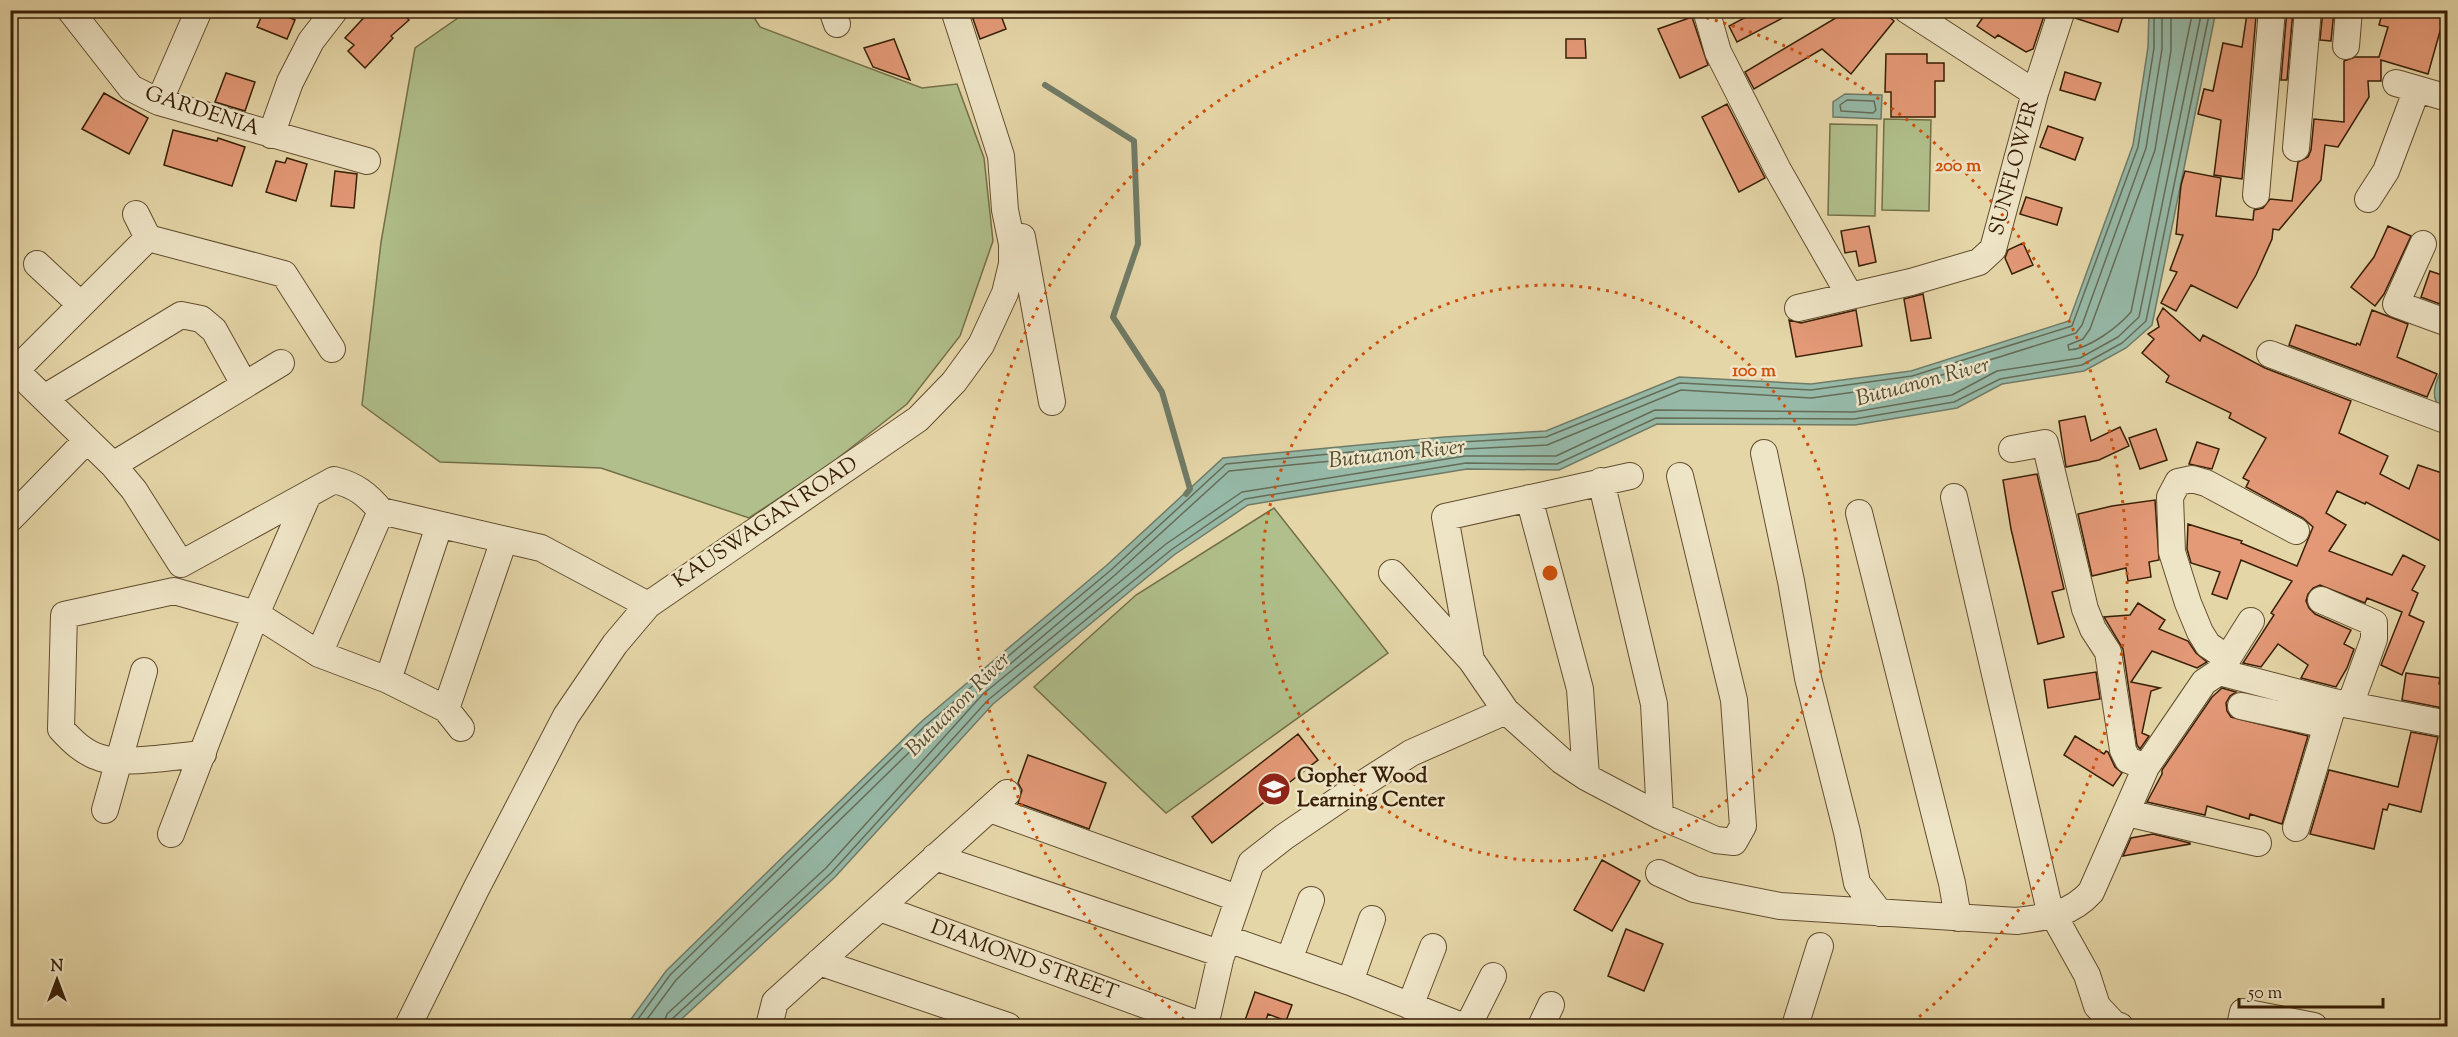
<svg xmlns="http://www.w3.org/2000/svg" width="2458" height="1037" font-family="'Sorts Mill Goudy',serif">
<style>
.green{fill:#b0bf8b;stroke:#746f48;stroke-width:1.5}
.water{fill:#96b9a8;stroke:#707b67;stroke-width:1.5}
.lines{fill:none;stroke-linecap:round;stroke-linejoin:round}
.shore{stroke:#666c56;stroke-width:1.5}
.stream{stroke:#707b67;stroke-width:6}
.building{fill:#e49977;stroke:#371f05;stroke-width:1.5}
.minor-casing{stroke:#624d2e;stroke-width:28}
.minor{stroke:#eee4c6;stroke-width:26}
.ring{fill:none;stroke:#cd500b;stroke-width:3;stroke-dasharray:3 6}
.labels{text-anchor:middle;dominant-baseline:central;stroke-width:5;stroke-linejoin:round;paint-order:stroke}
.street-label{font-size:21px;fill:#371f05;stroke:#eee4c6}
.poi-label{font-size:21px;font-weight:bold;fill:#371f05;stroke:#eee4c6;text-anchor:start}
.water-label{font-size:22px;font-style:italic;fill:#544d36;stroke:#eee4c6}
.centre{fill:#cd500b;stroke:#eee4c6;stroke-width:3}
.ring-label{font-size:18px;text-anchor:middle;font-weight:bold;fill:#cd500b;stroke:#eee4c6;stroke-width:5;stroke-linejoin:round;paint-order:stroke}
</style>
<rect width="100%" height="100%" fill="#e5d6a8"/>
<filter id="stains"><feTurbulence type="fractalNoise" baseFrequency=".00333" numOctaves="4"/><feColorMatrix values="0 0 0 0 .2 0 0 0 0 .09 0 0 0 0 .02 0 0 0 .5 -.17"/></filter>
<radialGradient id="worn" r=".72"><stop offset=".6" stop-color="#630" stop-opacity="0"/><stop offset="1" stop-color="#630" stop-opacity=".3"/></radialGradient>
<!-- green -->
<path class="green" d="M 468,11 L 750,11 L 760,27 L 922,88 L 957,84 L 984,158 L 993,241 L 960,336 L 907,404 L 829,465 L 749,518 L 601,468 L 440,462 L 362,405 L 381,242 L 415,48 Z
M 1884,119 L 1931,120 L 1929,211 L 1882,210 Z
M 1830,124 L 1877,125 L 1875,216 L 1828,215 Z
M 1274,508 L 1388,653 L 1166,813 L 1034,687 L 1136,595 Z"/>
<!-- water -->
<path class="water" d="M 2149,11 L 2216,11 L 2152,325 L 2126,348 L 2084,371 L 2002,384 L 1957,408 L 1855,425 L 1657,424 L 1559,470 L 1467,469 L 1248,505 L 1174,555 L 993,704 L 835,877 L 674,1026 L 626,1026 L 666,971 L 922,721 L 1107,565 L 1223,458 L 1444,437 L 1546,431 L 1679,377 L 1811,384 L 1911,371 L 2069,321 L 2133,145 L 2148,47 Z
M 1845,94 L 1882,95 L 1881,119 L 1833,117 L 1833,102 Z
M 2447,361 L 2447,407 L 2442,408 C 2426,397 2439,373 2447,361 Z"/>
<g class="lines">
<!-- shore -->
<path class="shore" d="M 2171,10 L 2171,50 L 2155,150 L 2090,329 L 2083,339 L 2068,345 L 2069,350 C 2089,349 2118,327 2131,312 L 2193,10
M 1847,100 L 1874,101 L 1876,110 L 1873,113 L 1841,111 L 1840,105 Z
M 633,1026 L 670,975 L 926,725 L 1111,570 L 1226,464 L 1444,443 L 1546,437 L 1680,383 L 1811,390 L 1912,376 L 2072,326 L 2138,147 L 2154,48 L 2154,10
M 642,1026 L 676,980 L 931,731 L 1115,575 L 1229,471 L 1445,450 L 1547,445 L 1681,390 L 1811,398 L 1913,384 L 2076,333 L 2082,325 L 2146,148 L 2162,49 L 2162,10
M 663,1026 L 667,1014 L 826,868 L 983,694 L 1166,544 L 1242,492 L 1465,456 L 1556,456 L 1655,410 L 1854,412 L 1952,395 L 1997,371 L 2080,358 L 2118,337 L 2139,317 L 2202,10
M 670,1026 L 672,1019 L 831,873 L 988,700 L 1171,550 L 1245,499 L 1466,463 L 1557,464 L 1656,418 L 1854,419 L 1954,402 L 2000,379 L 2082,365 L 2122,343 L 2146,321 L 2210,10"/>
<!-- stream -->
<path class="stream" d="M 1045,85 L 1134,141 L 1138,244 L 1113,317 L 1162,392 L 1190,489 L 1186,494"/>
</g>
<!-- building -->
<path class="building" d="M 264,10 L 273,10 L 295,20 L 287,39 L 257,27 Z
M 371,10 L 400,10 L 409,20 L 391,36 L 393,38 L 365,68 L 348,51 L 354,45 L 345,38 Z
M 986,10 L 999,10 L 1006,29 L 980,39 L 972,16 Z
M 1759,10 L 1798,10 L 1737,42 L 1729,26 Z
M 1849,10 L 1881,10 L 1894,21 L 1851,74 L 1822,49 L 1754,89 L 1745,72 Z
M 1988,10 L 2046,10 L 2033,49 L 2026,52 L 1998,35 L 1995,38 L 1977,26 Z
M 2077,10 L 2115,10 L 2124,13 L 2118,32 L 2075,18 Z
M 2287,10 L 2293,10 L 2287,80 L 2281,80 Z
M 2323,10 L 2334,10 L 2331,41 L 2320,40 Z
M 2383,10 L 2407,10 L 2422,14 L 2423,10 L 2446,10 L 2428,74 L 2381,60 L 2381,81 L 2368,81 L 2369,97 L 2338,147 L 2325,145 L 2321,180 L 2279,230 L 2273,229 L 2272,239 L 2256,275 L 2237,308 L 2191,285 L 2176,311 L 2161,303 L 2177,272 L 2170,270 L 2183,235 L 2176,234 L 2181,185 L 2185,171 L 2221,178 L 2216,216 L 2253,220 L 2254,210 L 2263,208 L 2270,199 L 2292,201 L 2298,162 L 2308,157 L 2311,150 L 2314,119 L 2344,122 L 2344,61 L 2355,57 L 2379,57 L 2388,27 L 2379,25 Z
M 2247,14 L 2256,16 L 2242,179 L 2214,175 L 2221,120 L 2198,114 L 2204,89 L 2213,91 L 2223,43 L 2242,47 Z
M 1692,17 L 1708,65 L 1680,78 L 1658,29 Z
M 894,39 L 910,80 L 873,67 L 864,48 Z
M 1566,39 L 1585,39 L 1586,58 L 1566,58 Z
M 1886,54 L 1927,54 L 1927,63 L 1944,63 L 1944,81 L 1935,81 L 1935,117 L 1891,117 L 1891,92 L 1885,92 Z
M 2065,72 L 2101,83 L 2095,100 L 2060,90 Z
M 226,73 L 255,82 L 245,111 L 215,102 Z
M 104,93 L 148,118 L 129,154 L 82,129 Z
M 1727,104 L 1765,178 L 1739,192 L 1702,117 Z
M 2048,126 L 2083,138 L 2075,160 L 2040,147 Z
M 173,130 L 217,141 L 218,138 L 245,147 L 232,186 L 164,165 Z
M 287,158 L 307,164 L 296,201 L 266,192 L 276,161 L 285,163 Z
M 335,171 L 357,174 L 354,208 L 331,206 Z
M 2026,197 L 2062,208 L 2057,225 L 2020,214 Z
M 1869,226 L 1876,262 L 1859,266 L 1856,251 L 1845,253 L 1841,231 Z
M 2388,226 L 2411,236 L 2384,294 L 2375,306 L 2351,287 L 2374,257 Z
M 2023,243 L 2033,265 L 2012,274 L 2005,258 L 2008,250 Z
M 2430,271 L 2448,277 L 2448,307 L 2421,297 Z
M 1923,294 L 1931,338 L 1911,341 L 1904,299 Z
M 2163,308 L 2200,341 L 2203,335 L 2265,368 L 2351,401 L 2339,433 L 2388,456 L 2380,474 L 2409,489 L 2418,465 L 2448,475 L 2448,545 L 2366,502 L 2365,504 L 2337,491 L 2326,513 L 2346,525 L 2329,551 L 2392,575 L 2403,555 L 2425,566 L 2412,590 L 2418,593 L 2409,615 L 2424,622 L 2402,675 L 2381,665 L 2402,612 L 2367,598 L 2365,603 L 2320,585 L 2313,588 L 2308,594 L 2306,601 L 2309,608 L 2315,614 L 2351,630 L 2344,644 L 2354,649 L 2347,668 L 2336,687 L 2301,678 L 2308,665 L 2278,644 L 2261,667 L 2243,663 L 2274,615 L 2271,613 L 2292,581 L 2241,560 L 2227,599 L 2212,594 L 2220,572 L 2191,563 L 2187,549 L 2188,524 L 2242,541 L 2241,543 L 2297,566 L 2313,527 L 2303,518 L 2246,487 L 2249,481 L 2243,478 L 2266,438 L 2229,418 L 2231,413 L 2166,382 L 2169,376 L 2142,353 L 2154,339 L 2148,334 L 2159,327 L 2157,319 Z
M 1856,310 L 1862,346 L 1796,357 L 1789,320 L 1801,323 Z
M 2372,310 L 2408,324 L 2397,357 L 2437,374 L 2427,397 L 2289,345 L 2296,325 L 2356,345 L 2357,343 L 2360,345 Z
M 2085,416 L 2091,441 L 2120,427 L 2129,446 L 2099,460 L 2066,467 L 2059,421 Z
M 2156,429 L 2167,460 L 2140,469 L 2129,438 Z
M 2197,442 L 2219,449 L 2212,469 L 2189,464 Z
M 2037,474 L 2064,589 L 2052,592 L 2064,637 L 2038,644 L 2011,529 L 2003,480 Z
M 2155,500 L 2159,560 L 2149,562 L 2151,577 L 2128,581 L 2126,568 L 2092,576 L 2078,514 L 2112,506 Z
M 2138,603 L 2165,620 L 2159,629 L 2188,641 L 2196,653 L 2207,662 L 2197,668 L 2152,651 L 2131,682 L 2160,688 L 2151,691 L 2142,733 L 2149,736 L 2140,749 L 2137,745 L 2123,649 L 2104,617 L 2130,615 Z
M 2096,672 L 2100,699 L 2048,708 L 2044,680 Z
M 2406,673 L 2440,678 L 2439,684 L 2448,686 L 2448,709 L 2402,700 Z
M 2222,688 L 2236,692 L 2230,696 L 2226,703 L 2227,711 L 2231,717 L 2308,736 L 2282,824 L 2250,814 L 2249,819 L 2207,806 L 2205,815 L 2147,802 L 2162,774 L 2162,770 L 2212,697 Z
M 2411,732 L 2438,737 L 2421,812 L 2389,804 L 2387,810 L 2383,809 L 2374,849 L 2310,834 L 2329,770 L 2398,787 Z
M 1298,734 L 1318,760 L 1212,843 L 1192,817 Z
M 2075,736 L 2104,754 L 2106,751 L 2108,752 L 2115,767 L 2122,773 L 2113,786 L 2064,755 Z
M 1028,755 L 1106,783 L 1089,829 L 1018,803 L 1022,790 L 1018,783 Z
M 2153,834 L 2190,843 L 2190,844 L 2123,856 L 2131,838 Z
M 1602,860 L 1640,881 L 1612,931 L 1574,910 Z
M 1626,929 L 1663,944 L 1644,991 L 1608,976 Z
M 1255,992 L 1292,1005 L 1286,1021 L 1268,1014 L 1264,1026 L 1243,1026 Z"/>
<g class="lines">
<!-- minor casing -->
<g class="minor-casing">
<path id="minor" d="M 70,10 L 131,88 L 159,102 L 367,161
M 832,10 L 837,24
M 1706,10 L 1718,52 L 1778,170 L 1850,296
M 1907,10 L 2035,93
M 2346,46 L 2349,10
M 2396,83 L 2448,98
M 159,102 L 199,10
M 271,135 L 290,82 L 311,41 L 335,10
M 2296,148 L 2308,10
M 2256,195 L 2272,10
M 2368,199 L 2386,171 L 2417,89
M 136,214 L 148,238
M 1022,237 L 1052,402
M 2423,244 L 2396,304 L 2448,323
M 37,264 L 81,305
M 1798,308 L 1911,282 L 1979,262 L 1993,249 L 2035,93 L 2062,10
M 2270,354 L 2448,421
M 10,365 L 113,465 L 134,490 L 181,564
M 16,370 L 148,238 L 284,274 L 332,349
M 44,398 L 181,315 L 201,319 L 214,330 L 244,384
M 2012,449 L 2045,443 L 2085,609 L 2093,629 L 2108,652 L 2123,750 L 2128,760 L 2146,767
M 1764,453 L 1791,581 L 1808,678 L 1847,832 L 1857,883 L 1880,913
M 113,465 L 281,363
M 1601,481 L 1654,704 L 1660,816
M 1954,497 L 2049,907 L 2087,975 L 2097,1006 L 2114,1024 L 2120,1026
M 1529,498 L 1580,689 L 1586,777
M 1859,513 L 1952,883 L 1958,918
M 10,519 L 87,440
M 181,564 L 334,480 C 355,485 367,494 381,511 L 541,548 L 648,605
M 1392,573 L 1471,660 L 1506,711 L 1562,761 L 1586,777 L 1660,816 L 1716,840 L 1734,842 L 1743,826 L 1734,700 L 1680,476
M 2321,600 L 2374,623 L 2374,639 L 2350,705
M 319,654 L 381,511
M 2226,657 L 2208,645 L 2200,632 L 2188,603 L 2172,552 L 2170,497 L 2178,482 L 2192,479 L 2206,483 L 2296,531
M 1471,660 L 1445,517 L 1630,476
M 2219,672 L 2334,702 L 2448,724
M 388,680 L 439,526
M 2241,706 L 2327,725
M 446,709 L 504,540
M 203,754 C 178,756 124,765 101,758 C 84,753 72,741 61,729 L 64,615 L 174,591 L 256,614 L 319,654 L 388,680 L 446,709 L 461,728
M 990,809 L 1237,898
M 105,810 L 144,671
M 2127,813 L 2258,843
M 2296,828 L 2334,702
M 171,834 L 256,614 L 307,497
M 935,857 L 1222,954
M 1659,873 L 1694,889 L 1780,906 L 2017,921 C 2047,917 2070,915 2091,892 L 2146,767 L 2204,682 L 2219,672 L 2251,621
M 880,908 L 1203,1026
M 1225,938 L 1350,982 L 1462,1026
M 1289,960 L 1311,900
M 819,962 L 1008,1026
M 1350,982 L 1372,919
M 1410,1006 L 1433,947
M 408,1026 L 476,889 L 566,716 L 615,644 L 648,605 L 918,419 L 954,382 L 981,345 L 1005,293 L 1012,264 L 1012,244 L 1005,210 L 1001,156 L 954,10
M 769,1026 L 775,1002 L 1007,793
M 1205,1026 L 1225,938 L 1251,863 L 1284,837 L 1350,792 L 1411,753 L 1506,711
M 1468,1026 L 1493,976
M 1541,1026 L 1551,1005
M 1795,1026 L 1820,946
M 2240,1026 L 2243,1012 L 2314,1026"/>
</g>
<!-- minor -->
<use href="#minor" class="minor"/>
</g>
<!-- distance rings -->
<g class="ring">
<circle cx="1550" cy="573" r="288"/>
<path d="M1191 1025A577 577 0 0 1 1420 11M1680 11A577 577 0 0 1 1909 1025"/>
</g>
<!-- icons -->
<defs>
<g id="school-disc" transform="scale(1.725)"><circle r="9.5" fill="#8f2418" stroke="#eee4c6"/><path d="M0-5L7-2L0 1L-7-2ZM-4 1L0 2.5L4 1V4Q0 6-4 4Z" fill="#fff"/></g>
</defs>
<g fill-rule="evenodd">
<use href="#school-disc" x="1274" y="789"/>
</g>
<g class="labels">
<!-- street labels -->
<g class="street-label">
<text transform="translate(202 112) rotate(18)">GARDENIA</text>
<text transform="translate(2015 168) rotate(-75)">SUNFLOWER</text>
<text transform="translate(766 523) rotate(-34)">KAUSWAGAN ROAD</text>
<text transform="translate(1024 961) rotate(20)">DIAMOND STREET</text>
</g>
<!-- poi labels -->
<g class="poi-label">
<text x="1297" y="777">Gopher Wood<tspan x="1297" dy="24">Learning Center</tspan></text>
</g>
<!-- water labels -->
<g class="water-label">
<text transform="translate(1923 383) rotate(-15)">Butuanon River</text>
<text transform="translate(1397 455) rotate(-6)">Butuanon River</text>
<text transform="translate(959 705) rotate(-45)">Butuanon River</text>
</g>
</g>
<circle cx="1550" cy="573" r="9" class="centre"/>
<g class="ring-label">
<text x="1958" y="171">200 m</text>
<text x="1754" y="376">100 m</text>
</g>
<!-- margin -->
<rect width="2458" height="1037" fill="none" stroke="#e5d6a8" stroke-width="36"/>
<rect x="12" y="12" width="2434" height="1013" fill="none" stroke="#371f05" stroke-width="3"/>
<rect x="18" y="18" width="2422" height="1001" fill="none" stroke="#371f05" stroke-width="1.5"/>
<!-- north arrow -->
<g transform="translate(57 980)" stroke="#eee4c6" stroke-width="4.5" paint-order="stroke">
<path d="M0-4.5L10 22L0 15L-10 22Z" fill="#371f05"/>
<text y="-9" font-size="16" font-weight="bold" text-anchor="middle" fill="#371f05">N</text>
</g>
<!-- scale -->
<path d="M2239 998v9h144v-9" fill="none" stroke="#371f05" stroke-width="3"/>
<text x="2248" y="998" font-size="18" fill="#371f05" stroke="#eee4c6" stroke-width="4.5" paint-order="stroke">50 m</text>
<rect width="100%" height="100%" filter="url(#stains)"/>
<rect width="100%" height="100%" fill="url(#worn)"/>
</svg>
